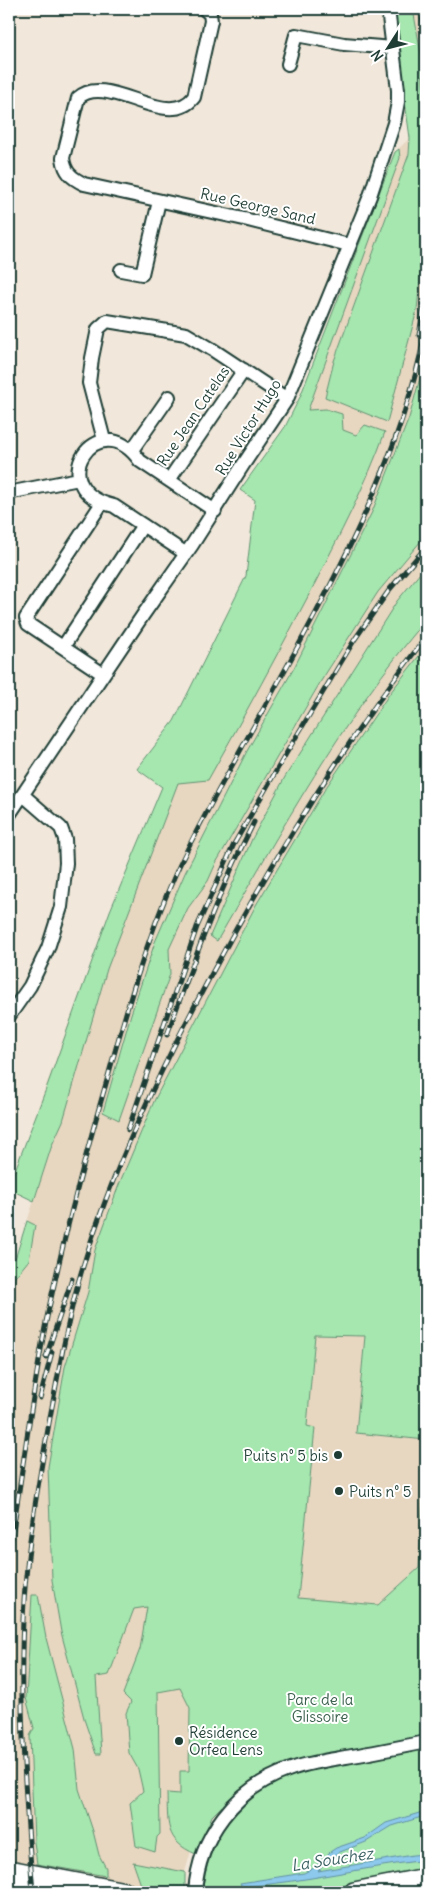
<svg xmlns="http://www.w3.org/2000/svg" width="435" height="1901" font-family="Delius,sans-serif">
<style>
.built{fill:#e7d6c0}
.green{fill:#a6e6af;stroke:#629272;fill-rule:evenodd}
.water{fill:#8dc9ed;stroke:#6191a3}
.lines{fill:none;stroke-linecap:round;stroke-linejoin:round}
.minor-casing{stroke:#1f3d34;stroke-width:16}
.highway-casing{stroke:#1f3d34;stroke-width:22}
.minor{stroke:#fff;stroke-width:12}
.highway{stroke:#fff;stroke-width:19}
.rail-casing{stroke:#1f3d34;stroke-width:5}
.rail{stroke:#fff;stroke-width:3;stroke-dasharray:9;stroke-linecap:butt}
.poi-dot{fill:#1f3d34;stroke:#fff;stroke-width:2}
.labels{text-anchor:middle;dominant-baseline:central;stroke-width:4;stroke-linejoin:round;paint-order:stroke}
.street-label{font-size:15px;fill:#1f3d34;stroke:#fff}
.poi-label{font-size:15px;fill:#1f3d34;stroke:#fff;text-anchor:start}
.park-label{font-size:15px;fill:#3a5f4d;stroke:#fff}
.water-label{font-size:16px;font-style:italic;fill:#3a6062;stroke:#fff}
</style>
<rect width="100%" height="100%" fill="#f1e7da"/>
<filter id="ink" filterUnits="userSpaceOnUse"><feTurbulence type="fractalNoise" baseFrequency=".02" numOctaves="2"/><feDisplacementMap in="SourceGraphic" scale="10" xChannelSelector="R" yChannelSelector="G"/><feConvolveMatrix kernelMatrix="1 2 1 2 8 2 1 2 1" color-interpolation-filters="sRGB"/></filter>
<g filter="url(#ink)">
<!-- built -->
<path class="built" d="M 392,9 L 426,9 L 426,972 L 351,1114 L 215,1765 L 185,1872 L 185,1892 L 9,1892 L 9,1268 L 12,1259 L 15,1259 L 52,1145 L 28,1136 L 110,911 L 162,787 L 137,769 L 174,721 L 246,576 L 255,500 L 240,490 L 285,427 L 300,397 L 395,152 L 410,138 Z
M 315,1335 L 365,1336 L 356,1433 L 426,1440 L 419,1568 L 378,1605 L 298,1599 L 315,1429 L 307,1426 Z"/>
<!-- green -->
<path class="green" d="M 392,9 L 413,9 L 421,54 L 424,96 L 426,219 L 417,310 L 387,422 L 325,397 L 334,361 L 409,154 L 410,138 Z
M 399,149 L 400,158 L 308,410 L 326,409 L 342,414 L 343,430 L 356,435 L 365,425 L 385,432 C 366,485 339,536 313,587 C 279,652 244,716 208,780 L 178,783 L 107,969 L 63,1121 L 52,1145 L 34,1201 L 9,1189 L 9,1186 L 46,1089 L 110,911 L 162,787 L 137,769 L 174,721 L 246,576 L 255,500 L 240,490 L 285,427 L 300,397 L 395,152 Z
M 426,356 L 426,535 L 378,592 L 321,681 L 216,863 L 208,881 L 188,908 L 169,949 L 170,974 L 119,1120 L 103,1112 L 131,1014 L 155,942 L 185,873 L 247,751 L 294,668 L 372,512 L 409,418 Z
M 426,566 L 426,620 C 343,718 281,830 217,941 L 210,936 L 252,839 L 285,777 L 397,601 Z
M 426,647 L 426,1869 L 315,1892 L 202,1892 C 205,1867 213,1846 225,1823 L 222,1806 L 212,1816 L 196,1854 C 164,1841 168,1822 167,1793 L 180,1794 L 180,1771 L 189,1771 L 190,1708 L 180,1688 L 158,1692 L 160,1834 L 157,1837 L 155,1852 L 136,1846 L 130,1803 L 143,1791 L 138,1769 L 129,1753 L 126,1713 L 131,1702 L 123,1694 L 140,1649 L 147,1607 L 134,1609 L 109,1675 L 96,1677 L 101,1754 L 96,1754 L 85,1722 L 61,1632 L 52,1580 L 48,1467 L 65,1367 L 88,1292 L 95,1250 L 120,1182 L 155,1099 L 256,905 L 325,789 L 390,693 ZM 315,1335 L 365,1336 L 356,1433 L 426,1440 L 419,1568 L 378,1605 L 298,1598 L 315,1428 L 307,1426 Z
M 27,1221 L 35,1225 L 29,1260 L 15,1277 L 9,1315 L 9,1255 L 12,1259 L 15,1259 Z
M 32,1595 L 38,1595 L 46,1638 L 75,1749 L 79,1789 L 93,1831 L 99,1855 L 106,1868 L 106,1876 L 37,1864 L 34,1842 L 30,1736 L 34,1728 L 26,1698 Z
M 133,1862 L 185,1872 L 185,1890 L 141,1885 Z"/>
<!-- water -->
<path class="water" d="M 426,1811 L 425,1816 L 392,1826 L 366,1842 L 340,1852 L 332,1857 L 318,1871 L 413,1855 L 426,1854 L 426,1860 C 364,1867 304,1882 242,1887 L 240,1883 L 304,1873 L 314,1868 L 330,1852 L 336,1848 L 365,1838 L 386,1823 Z"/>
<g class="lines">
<!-- minor casing -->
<g class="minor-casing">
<path id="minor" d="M 204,9 L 210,14 L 211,21 L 194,97 C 167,132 107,71 78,98 L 63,158 C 65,173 72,178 84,184 L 244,219 L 349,245
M 288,64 L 296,35 L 344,44 L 393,48
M 121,270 L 142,274 L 159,201
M 104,440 L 89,383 L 92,358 L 98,329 L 107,321 L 186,334 L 213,350 L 287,399
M 132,450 L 169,397
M 169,480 L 244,370
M 13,492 L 79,479
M 102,503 L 26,618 L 28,624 L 103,674
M 185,553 L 114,506 C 40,489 98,402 140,461 L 215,511
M 63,647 L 143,525
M 9,815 L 143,615 L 192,545 L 243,465 L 287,399 L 370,196 L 394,123 L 398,102 L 398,90 L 388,9
M 9,1016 L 30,986 L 48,948 L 61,907 L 66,863 L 65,839 L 61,828 L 23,795
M 195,1892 C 199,1836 235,1789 288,1770 C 309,1762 330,1760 352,1756 C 376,1752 401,1747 426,1742"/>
</g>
<!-- highway casing -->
<g class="highway-casing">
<path id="highway" d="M 9,1870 L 125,1892
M 9,1885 L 43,1892
M 354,1892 L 426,1878"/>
</g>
<!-- minor -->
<use href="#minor" class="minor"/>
<!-- highway -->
<use href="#highway" class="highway"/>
<!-- rail casing -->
<g class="rail-casing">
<path id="rail" d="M 421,9 L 426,44
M 419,335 L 426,296
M 167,1035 C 193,963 219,890 254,822
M 128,1130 L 197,927 L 234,844 L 287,752 L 355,639 L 390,589 L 426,547
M 46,1357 L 72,1279
M 40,1398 L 52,1352
M 9,1555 C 22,1477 31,1399 46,1322 C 63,1240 84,1160 107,1080 C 126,1011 146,941 175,875 C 194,833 217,793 239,753 C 313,618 396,482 426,329
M 9,1856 L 12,1892
M 33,1892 C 25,1795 18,1698 24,1601 C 28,1538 40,1474 51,1412 C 60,1366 67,1319 81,1273 C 112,1169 160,1070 211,975 C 274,857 344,743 426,637"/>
</g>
<!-- rail -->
<use href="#rail" class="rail"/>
</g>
</g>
<!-- markers -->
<g class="poi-dot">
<circle cx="338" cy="1455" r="5"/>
<circle cx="339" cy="1491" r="5"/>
<circle cx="179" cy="1741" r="5"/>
</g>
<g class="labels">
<!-- street labels -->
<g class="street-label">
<text transform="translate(258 206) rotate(13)">Rue George Sand</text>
<text transform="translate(193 416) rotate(-56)">Rue Jean Catelas</text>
<text transform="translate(248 427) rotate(-58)">Rue Victor Hugo</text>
</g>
<!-- poi labels -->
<g class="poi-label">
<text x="328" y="1455" text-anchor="end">Puits n° 5 bis</text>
<text x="349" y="1491">Puits n° 5</text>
<text x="189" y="1732">Résidence<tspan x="189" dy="17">Orfea Lens</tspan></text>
</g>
<!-- park labels -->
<g class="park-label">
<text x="320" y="1699">Parc de la<tspan x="320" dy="17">Glissoire</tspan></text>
</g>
<!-- water labels -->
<g class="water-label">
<text transform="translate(332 1859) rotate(-9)">La Souchez</text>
</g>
</g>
<!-- margin -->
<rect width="435" height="1901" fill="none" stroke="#fff" stroke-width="30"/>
<rect x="15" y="15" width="405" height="1871" fill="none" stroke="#1f3d34" stroke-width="2" filter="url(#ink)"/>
<!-- north arrow -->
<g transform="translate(388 48) rotate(234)" stroke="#ffffff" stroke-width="4" paint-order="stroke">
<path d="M0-4L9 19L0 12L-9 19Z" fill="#1f3d34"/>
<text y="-8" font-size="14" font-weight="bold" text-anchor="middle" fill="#1f3d34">N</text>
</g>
</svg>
